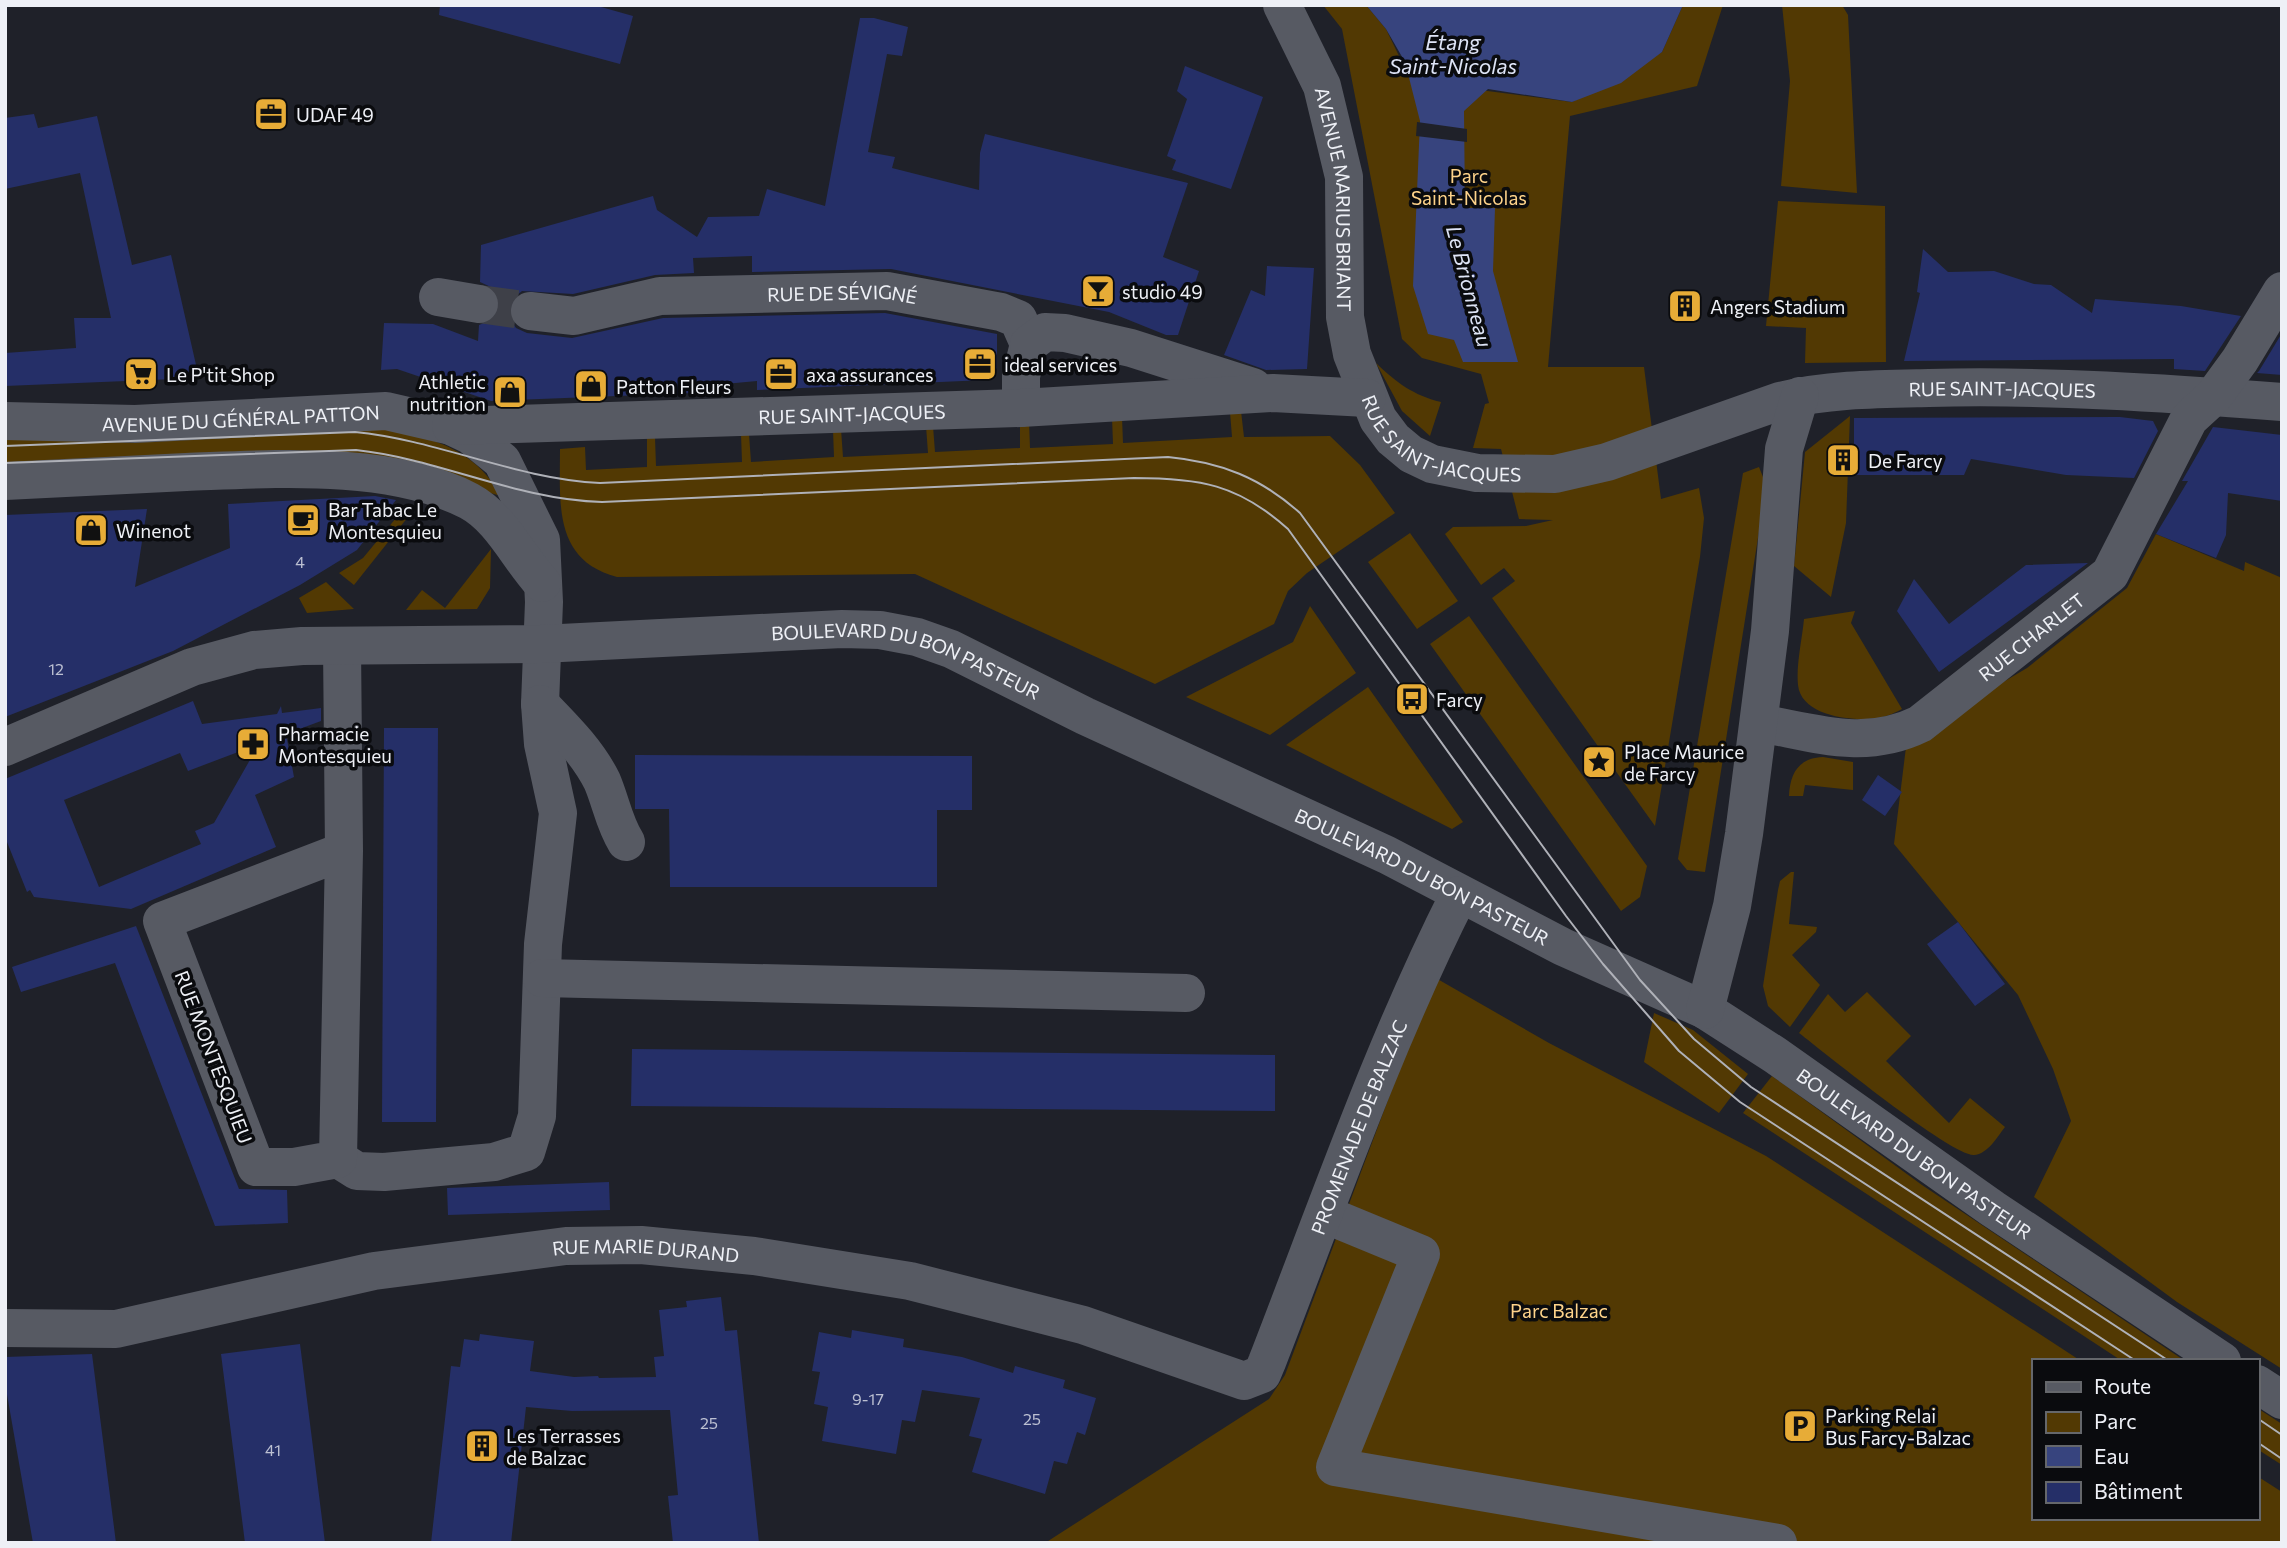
<svg xmlns="http://www.w3.org/2000/svg" width="2287" height="1548" font-family="Commissioner,sans-serif">
<style>
.green{fill:#523903}
.water{fill:#37447e}
.pier{fill:#1f2129}
.building{fill:#252f68;fill-rule:evenodd}
.lines{fill:none;stroke-linecap:round;stroke-linejoin:round}
.minor-tunnel{stroke:#3e4048;stroke-width:38;stroke-dasharray:38 19;stroke-linecap:butt}
.minor{stroke:#575a63;stroke-width:38}
.tram{stroke:#afb1b8;stroke-width:2}
.labels{text-anchor:middle;dominant-baseline:central;stroke-width:7;stroke-linejoin:round;paint-order:stroke}
.number-label{font-size:16px;fill:#bcc0d2}
.poi-label{font-size:19px;fill:#eef0f6;stroke:#0a0b0e;text-anchor:start}
.park-label{font-size:19px;fill:#fed38a;stroke:#0a0b0e}
.street-label{font-size:19px;fill:#eef0f6;stroke:#0a0b0e}
.water-label{font-size:21px;font-style:italic;fill:#dee4f6;stroke:#0a0b0e}
</style>
<rect width="100%" height="100%" fill="#1f2129"/>
<!-- green -->
<path class="green" d="M 1323,5 L 1366,5 L 1386,29 L 1411,81 L 1572,102 L 1662,52 L 1683,5 L 1723,5 L 1697,86 L 1570,116 L 1548,367 L 1644,367 L 1661,499 L 1699,488 L 1704,518 L 1700,557 L 1655,826 L 1492,598 L 1515,581 L 1504,568 L 1481,585 L 1445,534 L 1453,527 L 1526,526 L 1553,520 L 1519,519 L 1501,449 L 1473,448 L 1485,404 L 1489,403 L 1481,374 L 1422,358 L 1402,339 L 1342,29 Z
M 1782,5 L 1842,5 L 1848,15 L 1857,193 L 1781,186 L 1790,81 Z
M 1778,201 L 1885,206 L 1886,362 L 1805,363 L 1806,328 L 1766,326 Z
M 1376,363 C 1397,383 1413,395 1441,402 L 1430,436 L 1402,411 Z
M 1241,411 L 1244,437 L 1330,436 L 1360,465 L 1395,513 L 1307,573 L 1288,591 L 1274,624 L 1155,684 L 915,574 L 617,577 C 553,560 560,503 560,449 L 585,447 L 586,470 L 647,467 L 647,438 L 655,437 L 656,466 L 742,462 L 741,434 L 749,434 L 751,462 L 834,457 L 833,430 L 841,429 L 843,457 L 928,453 L 926,426 L 933,426 L 935,452 L 1020,448 L 1020,421 L 1029,421 L 1030,448 L 1113,444 L 1112,417 L 1122,417 L 1123,443 L 1232,437 L 1230,412 Z
M 1850,416 L 1846,523 L 1831,597 L 1794,566 L 1805,452 Z
M 360,422 C 417,437 469,439 501,496 L 409,470 L 5,471 L 5,438 Z
M 1759,467 L 1763,477 L 1764,500 L 1705,872 L 1687,870 L 1678,859 L 1743,473 Z
M 401,512 L 408,517 L 354,585 L 339,573 L 363,558 Z
M 1410,533 L 1458,601 L 1417,629 L 1368,562 Z
M 2156,534 L 2244,571 L 2245,562 L 2282,578 L 2282,1369 L 2177,1302 L 2034,1197 L 2071,1121 L 2053,1069 L 2018,995 L 1894,844 L 1907,739 L 2027,668 L 2127,588 Z
M 491,549 L 490,588 L 477,609 L 406,610 L 422,590 L 445,608 Z
M 326,582 L 354,609 L 307,613 L 299,598 Z
M 1310,606 L 1356,673 L 1270,735 L 1186,697 L 1293,642 Z
M 1855,611 L 1851,623 L 1902,709 C 1896,712 1889,716 1882,717 C 1857,723 1801,717 1798,685 C 1796,665 1802,640 1804,619 Z
M 1469,616 L 1647,866 L 1640,897 L 1621,911 L 1430,644 Z
M 1368,687 L 1463,822 L 1452,829 L 1286,745 Z
M 1823,757 L 1853,762 L 1853,790 L 1805,785 L 1803,796 L 1789,796 C 1790,774 1798,758 1823,757 Z
M 1791,872 L 1794,872 L 1789,924 L 1817,927 L 1816,932 L 1792,955 L 1820,985 L 1790,1027 L 1768,1006 L 1763,986 L 1778,890 L 1780,881 Z
M 1434,977 L 1549,1043 L 1766,1156 L 2081,1361 L 2033,1361 L 2033,1518 L 2257,1518 L 2257,1476 L 2282,1492 L 2282,1543 L 1045,1543 L 1269,1399 L 1285,1375 Z
M 1867,992 L 1911,1036 L 1886,1061 L 1949,1123 L 1970,1098 L 2005,1127 C 1997,1137 1988,1154 1974,1155 C 1951,1156 1825,1053 1799,1033 L 1828,994 L 1845,1012 Z
M 1654,1013 L 1693,1030 L 1748,1074 L 1719,1113 L 1644,1062 Z
M 1772,1076 L 1922,1185 L 2185,1361 L 2122,1361 L 1743,1113 Z
M 2257,1408 L 2282,1424 L 2282,1465 L 2257,1449 Z"/>
<!-- water -->
<path class="water" d="M 1366,5 L 1683,5 L 1662,52 L 1621,83 L 1572,102 L 1488,89 L 1464,111 L 1465,208 L 1495,208 L 1493,271 L 1518,362 L 1463,362 L 1454,340 L 1428,334 L 1413,286 L 1420,121 L 1405,62 L 1386,29 Z"/>
<!-- pier -->
<path class="pier" d="M 1417,122 L 1467,129 L 1467,142 L 1416,136 Z"/>
<!-- building -->
<path class="building" d="M 440,5 L 594,5 L 633,16 L 620,64 L 439,15 Z
M 860,18 L 874,18 L 908,27 L 902,56 L 887,54 L 868,152 L 895,157 L 892,168 L 979,190 L 980,153 L 985,134 L 1188,183 L 1163,257 L 1199,271 L 1178,335 L 1166,335 L 1109,312 L 891,269 L 752,272 L 752,256 L 693,258 L 694,273 L 655,275 L 573,294 L 522,291 L 512,299 L 508,309 L 510,319 L 516,328 L 527,333 L 572,338 L 663,318 L 885,313 L 997,334 L 997,368 L 986,380 L 757,390 L 757,381 L 692,387 L 693,393 L 491,401 L 397,369 L 381,370 L 384,323 L 433,324 L 478,341 L 479,325 L 495,318 L 501,307 L 499,296 L 493,288 L 480,282 L 481,245 L 653,196 L 657,210 L 697,237 L 708,217 L 759,216 L 767,189 L 825,206 Z
M 1185,66 L 1263,97 L 1231,189 L 1172,170 L 1176,160 L 1167,156 L 1187,99 L 1177,91 Z
M 34,114 L 38,128 L 97,116 L 132,265 L 171,255 L 199,378 L 5,386 L 5,353 L 76,348 L 74,318 L 111,318 L 80,173 L 5,189 L 5,118 Z
M 1923,249 L 1948,272 L 1994,271 L 2034,284 L 2051,285 L 2092,313 L 2095,299 L 2181,306 L 2241,316 L 2205,371 L 2174,369 L 2174,359 L 1904,361 L 1920,293 L 1917,292 Z
M 1267,266 L 1314,268 L 1307,369 L 1266,370 L 1224,355 L 1251,290 L 1265,296 Z
M 2282,333 L 2282,375 L 2257,373 L 2259,371 Z
M 2120,417 L 2153,421 L 2158,431 L 2134,478 L 2066,475 L 1971,459 L 1964,475 L 1854,475 L 1854,418 Z
M 2213,427 L 2282,435 L 2282,501 L 2228,493 L 2226,535 L 2216,558 L 2156,534 L 2188,481 L 2182,481 Z
M 375,496 L 396,500 L 357,550 L 300,585 L 173,651 L 5,717 L 5,515 L 147,509 L 135,587 L 230,548 L 228,504 Z
M 2088,563 L 1939,672 L 1897,611 L 1914,579 L 1949,624 L 2026,565 Z
M 193,701 L 202,724 L 277,714 L 281,706 L 282,713 L 321,708 L 321,721 L 286,734 L 294,777 L 255,795 L 276,847 L 131,909 L 34,897 L 30,890 L 27,892 L 5,837 L 5,779 ZM 259,744 L 214,823 L 195,831 L 201,844 L 99,887 L 64,800 L 180,753 L 188,771 Z
M 384,728 L 438,728 L 436,1122 L 382,1122 Z
M 635,755 L 972,756 L 972,810 L 937,810 L 937,887 L 670,887 L 669,809 L 635,809 Z
M 1878,775 L 1902,792 L 1885,816 L 1862,800 Z
M 1958,922 L 2005,984 L 1975,1006 L 1927,944 Z
M 136,926 L 239,1189 L 287,1190 L 288,1223 L 215,1226 L 115,963 L 21,992 L 12,967 Z
M 632,1049 L 1275,1055 L 1275,1111 L 631,1106 Z
M 609,1182 L 610,1210 L 448,1215 L 447,1188 Z
M 721,1297 L 725,1331 L 737,1330 L 759,1543 L 673,1543 L 668,1496 L 678,1495 L 670,1410 L 572,1411 L 526,1407 L 511,1543 L 431,1543 L 451,1366 L 460,1367 L 464,1339 L 479,1341 L 480,1334 L 534,1341 L 530,1371 L 574,1377 L 598,1376 L 599,1378 L 656,1377 L 654,1357 L 664,1356 L 659,1310 L 687,1307 L 686,1301 Z
M 852,1330 L 904,1339 L 903,1347 L 962,1357 L 1013,1373 L 1015,1366 L 1065,1380 L 1063,1388 L 1096,1398 L 1085,1435 L 1077,1432 L 1067,1464 L 1054,1461 L 1045,1494 L 972,1472 L 982,1439 L 969,1436 L 980,1398 L 922,1390 L 915,1422 L 902,1420 L 896,1454 L 822,1441 L 828,1407 L 814,1404 L 820,1372 L 812,1371 L 819,1332 L 851,1338 Z
M 300,1344 L 325,1543 L 245,1543 L 221,1354 Z
M 92,1354 L 116,1543 L 33,1543 L 5,1383 L 5,1357 Z"/>
<g class="lines">
<!-- minor-tunnel -->
<path class="minor-tunnel" d="M 479,304 L 530,311"/>
<!-- minor -->
<g class="minor">
<path id="s1" d="M 1282,5 L 1322,86 L 1344,177 L 1345,317 L 1352,354 L 1378,419 L 1393,439 L 1411,454 L 1432,464 L 1477,473 L 1555,474 L 1607,462 L 1780,401 C 1828,389 1880,389 1929,388 C 2047,385 2165,393 2282,402"/>
<path d="M 438,297 L 479,304"/>
<path id="s2" d="M 530,311 L 574,316 L 660,296 L 887,291 L 1001,312 L 1018,319 L 1029,344 L 1021,376 L 1021,408"/>
<path d="M 1029,344 L 1045,332 L 1065,333 L 1131,348 L 1253,387"/>
<path id="s3" d="M 5,421 L 135,424 L 386,411 L 451,426 L 470,435 L 502,461 L 541,540 L 544,602 L 540,704 L 543,744 L 558,813 L 543,944 L 537,1116 L 526,1152 L 494,1162 L 384,1172 L 357,1171 L 338,1159"/>
<path id="s4" d="M 451,426 L 1021,408 L 1273,393 L 1367,398"/>
<path d="M 5,481 C 65,478 126,475 186,472 C 273,469 390,460 469,501 C 501,518 518,557 542,583"/>
<path d="M 342,646 L 344,851 L 338,1159 L 294,1167 L 256,1167 L 162,921 L 344,851"/>
<path d="M 540,704 C 563,728 587,751 602,781 C 611,802 614,823 626,842"/>
<path id="s5" d="M 1759,723 C 1816,733 1865,751 1920,724 L 2110,574 L 2189,419 L 2213,397 L 2240,360 L 2282,291"/>
<path id="s6" d="M 5,747 L 192,667 L 254,650 L 302,646 L 541,644 L 842,629 L 880,630 L 917,637 L 951,649 L 1085,716 L 1387,855 L 1563,947 L 1705,1010 L 1775,1055 L 1993,1209 L 2222,1361"/>
<path d="M 542,978 L 1186,993"/>
<path d="M 1705,1010 L 1732,906 L 1744,834 L 1770,631 L 1784,449 L 1800,396"/>
<path d="M 1324,1214 L 1421,1254 L 1335,1467 L 1778,1543"/>
<path id="s7" d="M 5,1328 L 116,1329 L 374,1271 L 566,1246 L 641,1245 L 754,1256 L 910,1281 L 1083,1325 L 1244,1381 L 1262,1374 L 1267,1362 C 1328,1205 1383,1045 1459,895"/>
<path d="M 2257,1384 L 2282,1400"/>
</g>
<!-- tram -->
<path class="tram" d="M 5,446 L 355,432 C 438,440 516,479 600,483 L 1168,457 C 1221,462 1261,478 1300,513 L 1640,980 L 1694,1039 L 1751,1087 L 2169,1361
M 5,463 L 356,450 C 440,459 517,500 602,502 L 1134,478 C 1199,478 1238,484 1288,529 L 1566,916 L 1603,964 L 1679,1051 L 1740,1102 L 2136,1361
M 2257,1418 L 2282,1435
M 2257,1442 L 2282,1459"/>
</g>
<!-- icons -->
<defs>
<g id="office-square" transform="scale(1.75)"><rect x="-9" y="-9" width="18" height="18" rx="4" fill="#e7ac37" stroke="#0a0b0e"/><path d="M-6-3h4V-5.5h4V-3h4V5H-6ZM-1-4.5V-3h2v-1.5ZM-6 0V1H6V0Z" fill="#111"/></g>
<g id="bar-square" transform="scale(1.75)"><rect x="-9" y="-9" width="18" height="18" rx="4" fill="#e7ac37" stroke="#0a0b0e"/><path d="M-6-5H6L.8 .8V4.5H3.5V6h-7V4.5H-.8V.8Z" fill="#111"/></g>
<g id="building-square" transform="scale(1.75)"><rect x="-9" y="-9" width="18" height="18" rx="4" fill="#e7ac37" stroke="#0a0b0e"/><path d="M-4-6H4V6H1V3H-1V6H-4ZM-2.5-4.3h1.7v1.8h-1.7ZM.8-4.3h1.7v1.8H.8ZM-2.5-1h1.7V.8h-1.7ZM.8-1h1.7V.8H.8Z" fill="#111"/></g>
<g id="supermarket-square" transform="scale(1.75)"><rect x="-9" y="-9" width="18" height="18" rx="4" fill="#e7ac37" stroke="#0a0b0e"/><path d="M-6-5.5h2.5l.6 2H6L4.5 2H-2.5L-4.4-4H-6ZM-1.5 3.2a1.3 1.3 0 1 0 .1 0ZM3 3.2a1.3 1.3 0 1 0 .1 0Z" fill="#111"/></g>
<g id="shop-square" transform="scale(1.75)"><rect x="-9" y="-9" width="18" height="18" rx="4" fill="#e7ac37" stroke="#0a0b0e"/><path d="M-5-2.5h2.3a2.7 3.5 0 0 1 5.4 0H5L5.5 6h-11ZM-1.5-2.5h3a1.5 2.3 0 0 0-3 0Z" fill="#111"/></g>
<g id="cafe-square" transform="scale(1.75)"><rect x="-9" y="-9" width="18" height="18" rx="4" fill="#e7ac37" stroke="#0a0b0e"/><path d="M-5.5-4.5H6V0H3Q3 3.5 0 3.5H-2.5Q-5.5 3.5-5.5 0ZM3-3.2v2h1.7v-2ZM-6 4.5H4V6H-6Z" fill="#111"/></g>
<g id="bus-square" transform="scale(1.75)"><rect x="-9" y="-9" width="18" height="18" rx="4" fill="#e7ac37" stroke="#0a0b0e"/><path d="M-5-6H5V4H4V6H2V4H-2V6H-4V4H-5ZM-3.5-4V0h7V-4ZM-3.5 1.2v1.5H-2V1.2ZM2 1.2v1.5H3.5V1.2Z" fill="#111"/></g>
<g id="pharmacy-square" transform="scale(1.75)"><rect x="-9" y="-9" width="18" height="18" rx="4" fill="#e7ac37" stroke="#0a0b0e"/><path d="M-2-6h4v4h4v4h-4v4h-4v-4h-4v-4h4Z" fill="#111"/></g>
<g id="sight-square" transform="scale(1.75)"><rect x="-9" y="-9" width="18" height="18" rx="4" fill="#e7ac37" stroke="#0a0b0e"/><path d="M0-6L1.8-2.2L6-1.7L2.9 1.2L3.7 5.4L0 3.3L-3.7 5.4L-2.9 1.2L-6-1.7L-1.8-2.2Z" fill="#111"/></g>
<g id="parking-square" transform="scale(1.75)"><rect x="-9" y="-9" width="18" height="18" rx="4" fill="#e7ac37" stroke="#0a0b0e"/><path d="M-3.5-5.5H1a3.5 3.5 0 0 1 0 7H-1V5.5H-3.5ZM-1-3.4V-.6H.8a1.4 1.4 0 0 0 0-2.8Z" fill="#111"/></g>
</defs>
<g fill-rule="evenodd">
<use href="#office-square" x="271" y="114"/>
<use href="#bar-square" x="1098" y="291"/>
<use href="#building-square" x="1685" y="306"/>
<use href="#office-square" x="980" y="364"/>
<use href="#supermarket-square" x="141" y="374"/>
<use href="#office-square" x="781" y="374"/>
<use href="#shop-square" x="591" y="386"/>
<use href="#shop-square" x="510" y="392"/>
<use href="#building-square" x="1843" y="460"/>
<use href="#cafe-square" x="303" y="520"/>
<use href="#shop-square" x="91" y="530"/>
<use href="#bus-square" x="1412" y="699"/>
<use href="#pharmacy-square" x="253" y="744"/>
<use href="#sight-square" x="1599" y="762"/>
<use href="#parking-square" x="1800" y="1426"/>
<use href="#building-square" x="482" y="1446"/>
</g>
<g class="labels">
<!-- number labels -->
<g class="number-label">
<text x="300" y="561">4</text>
<text x="56" y="668">12</text>
<text x="868" y="1398">9-17</text>
<text x="1032" y="1418">25</text>
<text x="709" y="1422">25</text>
<text x="273" y="1449">41</text>
</g>
<!-- poi labels -->
<g class="poi-label">
<text x="296" y="114">UDAF 49</text>
<text x="1122" y="291">studio 49</text>
<text x="1710" y="306">Angers Stadium</text>
<text x="1004" y="364">ideal services</text>
<text x="166" y="374">Le P'tit Shop</text>
<text x="806" y="374">axa assurances</text>
<text x="486" y="381" text-anchor="end">Athletic<tspan x="486" dy="22">nutrition</tspan></text>
<text x="616" y="386">Patton Fleurs</text>
<text x="1868" y="460">De Farcy</text>
<text x="328" y="509">Bar Tabac Le<tspan x="328" dy="22">Montesquieu</tspan></text>
<text x="116" y="530">Winenot</text>
<text x="1436" y="699">Farcy</text>
<text x="278" y="733">Pharmacie<tspan x="278" dy="22">Montesquieu</tspan></text>
<text x="1624" y="751">Place Maurice<tspan x="1624" dy="22">de Farcy</tspan></text>
<text x="1825" y="1415">Parking Relai<tspan x="1825" dy="22">Bus Farcy-Balzac</tspan></text>
<text x="506" y="1435">Les Terrasses<tspan x="506" dy="22">de Balzac</tspan></text>
</g>
<!-- park labels -->
<g class="park-label">
<text x="1469" y="175">Parc<tspan x="1469" dy="22">Saint-Nicolas</tspan></text>
<text x="1559" y="1310">Parc Balzac</text>
</g>
<!-- street labels -->
<g class="street-label">
<text stroke="none"><textPath href="#s1" startOffset="205">AVENUE MARIUS BRIANT</textPath></text>
<text stroke="none"><textPath href="#s2" startOffset="315">RUE DE SÉVIGNÉ</textPath></text>
<text stroke="none"><textPath href="#s1" startOffset="1087">RUE SAINT-JACQUES</textPath></text>
<text stroke="none"><textPath href="#s4" startOffset="401">RUE SAINT-JACQUES</textPath></text>
<text stroke="none"><textPath href="#s3" startOffset="236">AVENUE DU GÉNÉRAL PATTON</textPath></text>
<text stroke="none"><textPath href="#s1" startOffset="500">RUE SAINT-JACQUES</textPath></text>
<text stroke="none"><textPath href="#s5" startOffset="306">RUE CHARLET</textPath></text>
<text stroke="none"><textPath href="#s6" startOffset="926">BOULEVARD DU BON PASTEUR</textPath></text>
<text stroke="none"><textPath href="#s6" startOffset="1491">BOULEVARD DU BON PASTEUR</textPath></text>
<text transform="translate(214 1057) rotate(69)">RUE MONTESQUIEU</text>
<text stroke="none"><textPath href="#s7" startOffset="1549">PROMENADE DE BALZAC</textPath></text>
<text stroke="none"><textPath href="#s6" startOffset="2058">BOULEVARD DU BON PASTEUR</textPath></text>
<text stroke="none"><textPath href="#s7" startOffset="649">RUE MARIE DURAND</textPath></text>
</g>
<!-- water labels -->
<g class="water-label">
<text x="1453" y="41">Étang<tspan x="1453" dy="24">Saint-Nicolas</tspan></text>
<text transform="translate(1470 286) rotate(75)">Le Brionneau</text>
</g>
</g>
<!-- border -->
<rect width="2287" height="1548" fill="none" stroke="#eef0f6" stroke-width="14"/>
<!-- legend -->
<rect x="2032" y="1359" width="228" height="161" fill="#0a0b0e" stroke="#65676b" stroke-width="2"/>
<rect x="2046" y="1382" width="35" height="10" fill="#575a63" stroke="#65676b" stroke-width="2"/>
<text x="2094" y="1394" font-size="21" fill="#eef0f6">Route</text>
<rect x="2046" y="1412" width="35" height="21" fill="#523903" stroke="#65676b" stroke-width="2"/>
<text x="2094" y="1429" font-size="21" fill="#eef0f6">Parc</text>
<rect x="2046" y="1446" width="35" height="21" fill="#37447e" stroke="#65676b" stroke-width="2"/>
<text x="2094" y="1464" font-size="21" fill="#eef0f6">Eau</text>
<rect x="2046" y="1482" width="35" height="21" fill="#252f68" stroke="#65676b" stroke-width="2"/>
<text x="2094" y="1499" font-size="21" fill="#eef0f6">Bâtiment</text>
</svg>
